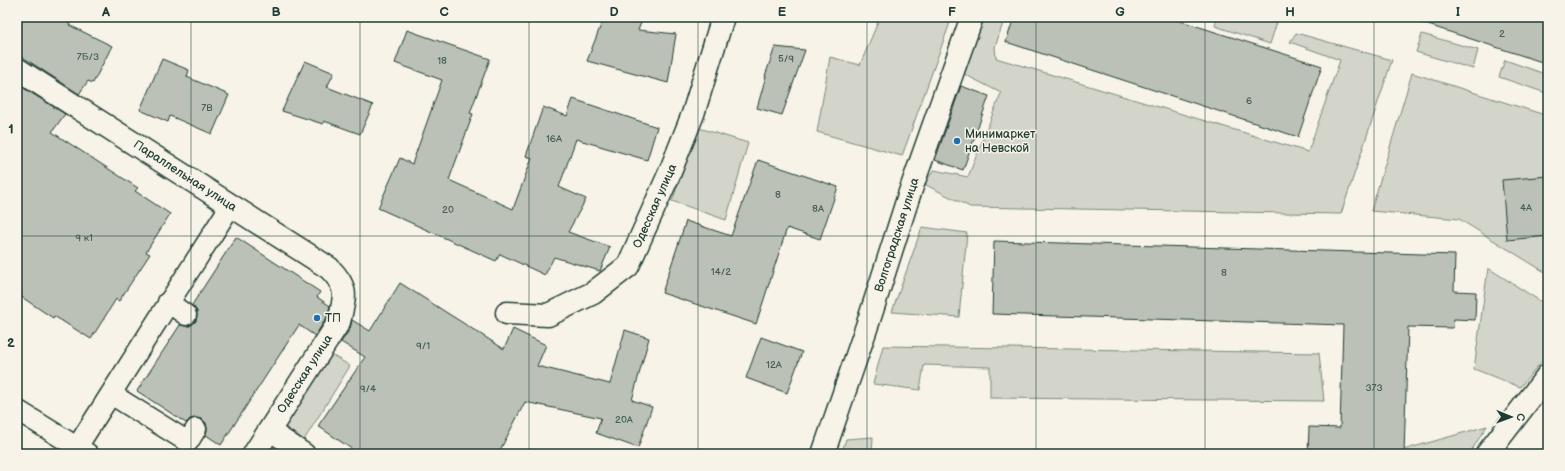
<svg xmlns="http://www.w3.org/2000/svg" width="1565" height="471" font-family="'Balsamiq Sans',sans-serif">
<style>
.green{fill:#d3d5ca;stroke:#79897f}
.building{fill:#bbc1b6;stroke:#1f3d34}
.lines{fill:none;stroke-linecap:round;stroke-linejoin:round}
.lane-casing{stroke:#1f3d34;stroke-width:23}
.street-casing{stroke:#1f3d34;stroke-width:25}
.lane{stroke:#f7f3e8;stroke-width:20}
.street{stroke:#f7f3e8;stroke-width:22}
.grid{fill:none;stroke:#1f3d34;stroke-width:1;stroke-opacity:0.55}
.poi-dot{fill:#1f6fb2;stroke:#f7f3e8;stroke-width:1.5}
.labels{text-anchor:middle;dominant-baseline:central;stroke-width:3;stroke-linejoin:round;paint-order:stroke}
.number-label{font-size:10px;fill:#465e54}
.poi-label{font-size:12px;fill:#1f3d34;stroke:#f7f3e8;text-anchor:start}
.street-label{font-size:12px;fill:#1f3d34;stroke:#f7f3e8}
.neatline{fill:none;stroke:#1f3d34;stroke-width:1.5}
.grid-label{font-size:13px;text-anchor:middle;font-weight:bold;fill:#1f3d34}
</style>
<rect width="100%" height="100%" fill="#f7f3e8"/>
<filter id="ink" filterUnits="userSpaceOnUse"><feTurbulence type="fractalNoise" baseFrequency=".025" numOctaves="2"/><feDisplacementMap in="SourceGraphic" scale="8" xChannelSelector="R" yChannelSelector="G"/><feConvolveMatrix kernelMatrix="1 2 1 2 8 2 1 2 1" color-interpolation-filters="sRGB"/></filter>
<g filter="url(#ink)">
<!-- green -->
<path class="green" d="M 880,17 L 952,17 L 902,156 L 817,132 L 830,57 L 860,65 Z
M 982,17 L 1005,17 L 995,47 L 996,58 L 1308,152 L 1340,60 L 1290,42 L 1296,33 L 1392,60 L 1341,214 L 970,207 L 924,184 L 934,170 L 968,177 L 1001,93 L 964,74 L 973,39 Z
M 1217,17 L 1261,17 L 1277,22 L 1270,44 L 1215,26 Z
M 1422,34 L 1478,50 L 1473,69 L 1416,52 Z
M 1505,60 L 1548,75 L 1548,86 L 1546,93 L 1499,77 Z
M 1412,73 L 1548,116 L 1548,274 L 1459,219 L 1371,211 Z
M 699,128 L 748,143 L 726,220 L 672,201 Z
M 922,227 L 967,233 L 959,317 L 892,312 Z
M 1488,268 L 1548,306 L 1548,354 L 1520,387 L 1474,369 Z
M 883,346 L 1319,353 L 1324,401 L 990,398 L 990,367 L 924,365 L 920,390 L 873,384 Z
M 329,353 L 350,366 L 304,440 L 285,427 Z
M 1487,426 L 1469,454 L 1388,454 L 1389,454 Z
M 873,437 L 872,454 L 841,454 L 846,439 Z"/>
<!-- building -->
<path class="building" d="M 17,17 L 73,17 L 69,25 L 112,46 L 93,83 L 88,81 L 79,94 L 24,58 L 17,57 Z
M 604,17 L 623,17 L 641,23 L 638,30 L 676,34 L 668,83 L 587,61 Z
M 1014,17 L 1168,17 L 1322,66 L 1298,137 L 1006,42 Z
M 1420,17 L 1548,17 L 1548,64 L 1419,22 Z
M 407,30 L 490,59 L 470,113 L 473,114 L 449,180 L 513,209 L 532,158 L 526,156 L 543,107 L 567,116 L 573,99 L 657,127 L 647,160 L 576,139 L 559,187 L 586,199 L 568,232 L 610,247 L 600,271 L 554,257 L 545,275 L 500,254 L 496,261 L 378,208 L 400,158 L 412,164 L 442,80 L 395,63 Z
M 775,47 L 805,50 L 782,115 L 757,108 L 766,76 L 765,76 Z
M 162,59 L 189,70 L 187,77 L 229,95 L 212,134 L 170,116 L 168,122 L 140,110 Z
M 305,61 L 334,73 L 327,87 L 373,105 L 360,134 L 324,121 L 323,124 L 282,111 Z
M 17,84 L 65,114 L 52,132 L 138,188 L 135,191 L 170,214 L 146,252 L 150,254 L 119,301 L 116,299 L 91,339 L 54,316 L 53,318 L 17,294 Z
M 961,86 L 989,96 L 963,170 L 935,160 Z
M 758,160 L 838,187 L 820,239 L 787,228 L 756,324 L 662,293 L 686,221 L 731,236 Z
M 1548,176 L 1548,236 L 1507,240 L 1502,180 Z
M 236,237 L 320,292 L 317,297 L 330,306 L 327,317 L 315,336 L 299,325 L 221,445 L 206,435 L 207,429 L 206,423 L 202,419 L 196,418 L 190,419 L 186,423 L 137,391 L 180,325 L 185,326 L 190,326 L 196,321 L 197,316 L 197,311 L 192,305 Z
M 994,241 L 1455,255 L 1454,291 L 1476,292 L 1475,320 L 1454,319 L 1453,328 L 1408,327 L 1404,454 L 1308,454 L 1309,427 L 1340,428 L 1343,325 L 992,314 Z
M 400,283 L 504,349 L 513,329 L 546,345 L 537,366 L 610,384 L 625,330 L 649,338 L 632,400 L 652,407 L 638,448 L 596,433 L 601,418 L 525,402 L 498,454 L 359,454 L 318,426 L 365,357 L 341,342 L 350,329 L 352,320 L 370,331 Z
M 761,337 L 802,352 L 787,393 L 746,378 Z"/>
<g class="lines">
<!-- lane casing -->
<g class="lane-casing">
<path id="lane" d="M 168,302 L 186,315
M 111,394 L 188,442 L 196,429
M 17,410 L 88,454
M 269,430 L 305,454
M 77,447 L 231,205"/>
</g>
<!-- street casing -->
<g class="street-casing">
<path id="street" d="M 17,69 L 329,268 C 349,288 345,296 339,322 L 254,454
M 507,313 L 548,315 L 593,293 L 628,266 L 670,172 L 693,114 L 723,17
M 823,454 L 869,320 L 909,195 L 972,17
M 1487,454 L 1548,375"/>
</g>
<!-- lane -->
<use href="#lane" class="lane"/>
<!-- street -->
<use href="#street" class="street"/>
</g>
</g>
<!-- grid -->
<path class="grid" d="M 191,17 L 191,454M 360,17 L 360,454M 529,17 L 529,454M 698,17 L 698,454M 867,17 L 867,454M 1036,17 L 1036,454M 1205,17 L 1205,454M 1374,17 L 1374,454M 17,236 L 1548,236"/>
<!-- markers -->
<g class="poi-dot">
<circle cx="957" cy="141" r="4"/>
<circle cx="317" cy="318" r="4"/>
</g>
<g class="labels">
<!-- number labels -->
<g class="number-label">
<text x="1502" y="34">2</text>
<text x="88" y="57">7Б/3</text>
<text x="786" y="59">5/9</text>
<text x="442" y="61">18</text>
<text x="1249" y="101">6</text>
<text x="207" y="108">7В</text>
<text x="554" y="139">16А</text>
<text x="778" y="195">8</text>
<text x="1526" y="208">4А</text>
<text x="818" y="209">8А</text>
<text x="448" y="210">20</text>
<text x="84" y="238">9 к1</text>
<text x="721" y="272">14/2</text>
<text x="1224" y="273">8</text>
<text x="423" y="346">9/1</text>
<text x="774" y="365">12А</text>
<text x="1374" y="388">373</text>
<text x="368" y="389">9/4</text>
<text x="624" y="420">20А</text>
</g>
<!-- poi labels -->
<g class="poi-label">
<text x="965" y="134">Минимаркет<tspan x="965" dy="14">на Невской</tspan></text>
<text x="325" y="318">ТП</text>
</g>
<!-- street labels -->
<g class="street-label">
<text transform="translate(185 176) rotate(33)">Параллельная улица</text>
<text transform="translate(655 206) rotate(-66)">Одесская улица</text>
<text transform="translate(897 235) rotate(-72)">Волгоградская улица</text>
<text transform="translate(305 374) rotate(-57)">Одесская улица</text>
</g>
</g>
<!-- margin -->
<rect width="1565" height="471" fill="none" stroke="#f7f3e8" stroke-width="44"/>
<!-- north arrow -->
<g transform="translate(1511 417) rotate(91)" stroke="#f7f3e8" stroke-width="3" paint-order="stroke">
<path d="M0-3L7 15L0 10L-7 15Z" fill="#1f3d34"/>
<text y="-6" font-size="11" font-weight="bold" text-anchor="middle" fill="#1f3d34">С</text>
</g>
<rect x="22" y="22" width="1521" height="427" class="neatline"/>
<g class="grid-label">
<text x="106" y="16">A</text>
<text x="276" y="16">B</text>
<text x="444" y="16">C</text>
<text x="614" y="16">D</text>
<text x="782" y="16">E</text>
<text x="952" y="16">F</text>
<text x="1120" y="16">G</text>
<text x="1290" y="16">H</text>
<text x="1458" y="16">I</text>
<text x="11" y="133">1</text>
<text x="11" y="347">2</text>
</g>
</svg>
